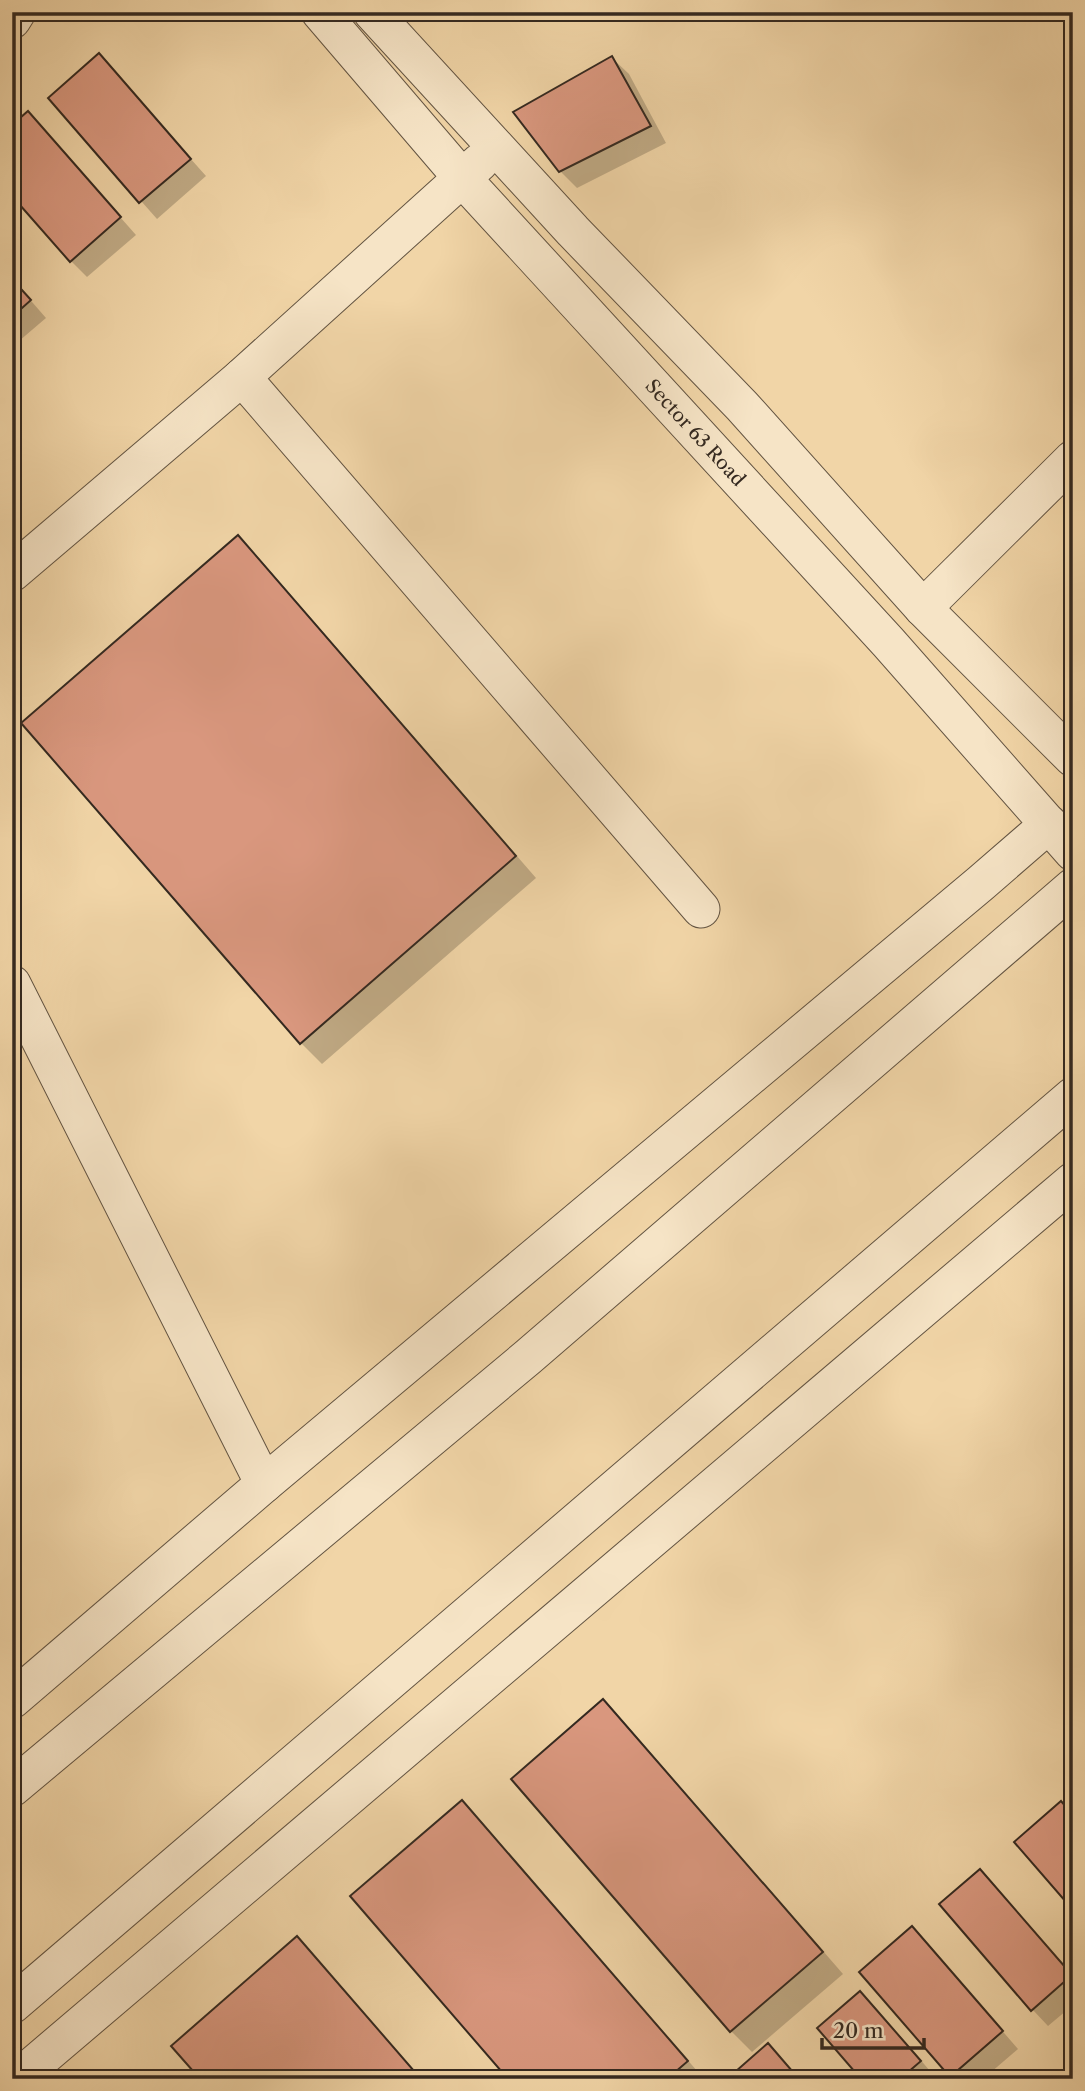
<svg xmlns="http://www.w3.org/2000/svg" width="1085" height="2091" font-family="'Libre Caslon Text',serif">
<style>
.shadow{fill:#0003}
.building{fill:#d9977e;stroke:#342920;stroke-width:2}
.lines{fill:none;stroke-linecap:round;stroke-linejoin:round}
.minor-casing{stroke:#635442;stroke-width:39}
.minor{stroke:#f6e4c6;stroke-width:37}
.labels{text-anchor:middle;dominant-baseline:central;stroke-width:5;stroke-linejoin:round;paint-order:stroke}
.street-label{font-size:19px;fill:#342920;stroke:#f6e4c6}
</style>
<rect width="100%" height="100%" fill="#f1d5a7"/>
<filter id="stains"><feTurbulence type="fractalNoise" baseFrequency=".00286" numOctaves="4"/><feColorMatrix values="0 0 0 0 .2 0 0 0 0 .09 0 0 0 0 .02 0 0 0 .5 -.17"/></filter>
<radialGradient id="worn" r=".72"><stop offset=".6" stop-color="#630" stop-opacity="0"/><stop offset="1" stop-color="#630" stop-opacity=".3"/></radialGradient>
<!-- shadow -->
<path class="shadow" d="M 99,56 L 206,176 L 157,219 L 50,98 Z
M 612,58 L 629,74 L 666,143 L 577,188 L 560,171 Z
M 28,113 L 136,235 L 87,277 L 71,261 Z
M 12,279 L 46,318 L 12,347 Z
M 237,537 L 259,558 L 536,878 L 322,1064 L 301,1043 Z
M 603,1701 L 624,1722 L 843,1974 L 752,2052 L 731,2031 Z
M 462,1802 L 483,1823 L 704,2079 L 510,2079 Z
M 980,1871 L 1073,1976 L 1073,2005 L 1048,2026 L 1032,2009 Z
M 297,1939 L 318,1960 L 421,2079 L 202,2079 Z
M 928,1945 L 1018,2049 L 983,2079 L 954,2079 L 861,1972 Z
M 860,1993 L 877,2009 L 936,2078 L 863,2079 Z"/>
<!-- building -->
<path class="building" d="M 99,53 L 191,159 L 139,203 L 48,98 Z
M 612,56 L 651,126 L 559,172 L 513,112 Z
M 28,111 L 121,217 L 70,262 L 12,196 L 12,125 Z
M 12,279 L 31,300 L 12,317 Z
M 238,535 L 516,856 L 300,1044 L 21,723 Z
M 603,1699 L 823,1952 L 730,2032 L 511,1779 Z
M 462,1800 L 688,2061 L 667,2079 L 508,2079 L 350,1896 Z
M 1061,1801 L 1073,1815 L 1073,1910 L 1014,1842 Z
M 980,1869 L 1072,1975 L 1031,2011 L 939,1904 Z
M 912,1926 L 1003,2031 L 950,2077 L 859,1972 Z
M 297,1936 L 421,2079 L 200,2079 L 171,2046 Z
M 860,1991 L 921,2061 L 900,2079 L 861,2079 L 817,2028 Z
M 768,2043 L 799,2079 L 727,2079 Z"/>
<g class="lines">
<!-- minor casing -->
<g class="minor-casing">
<g id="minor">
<path id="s1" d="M 320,12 L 463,179 L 888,642 L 1073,852"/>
<path d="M 372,12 L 573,231 L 742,406 L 923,608 L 1073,758"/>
<path d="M 12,20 L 17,12"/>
<path d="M 242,377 L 701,909"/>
<path d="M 12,573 L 242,377 L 480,162"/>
<path d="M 923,608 L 1073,459"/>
<path d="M 12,984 L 264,1484"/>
<path d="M 12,1700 L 264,1484 L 981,883 L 1049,824"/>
<path d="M 12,1788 L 528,1357 L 1073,887"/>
<path d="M 12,2005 L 1073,1096"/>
<path d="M 17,2079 L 1073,1181"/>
</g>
</g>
<!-- minor -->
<use href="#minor" class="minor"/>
</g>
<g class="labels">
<!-- street labels -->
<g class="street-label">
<text stroke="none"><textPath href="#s1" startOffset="564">Sector 63 Road</textPath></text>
</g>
</g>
<!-- margin -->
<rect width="1085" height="2091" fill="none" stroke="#f1d5a7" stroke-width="42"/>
<rect x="14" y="14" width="1057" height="2063" fill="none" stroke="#342920" stroke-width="3.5"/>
<rect x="21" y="21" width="1043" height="2049" fill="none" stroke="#342920" stroke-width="2"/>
<!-- scale -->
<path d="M822 2038v10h102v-10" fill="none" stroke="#342920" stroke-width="3.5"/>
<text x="833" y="2038" font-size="21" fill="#342920" stroke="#f6e4c6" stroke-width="5" paint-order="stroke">20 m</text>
<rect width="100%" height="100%" filter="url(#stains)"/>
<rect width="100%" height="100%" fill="url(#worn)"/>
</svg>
